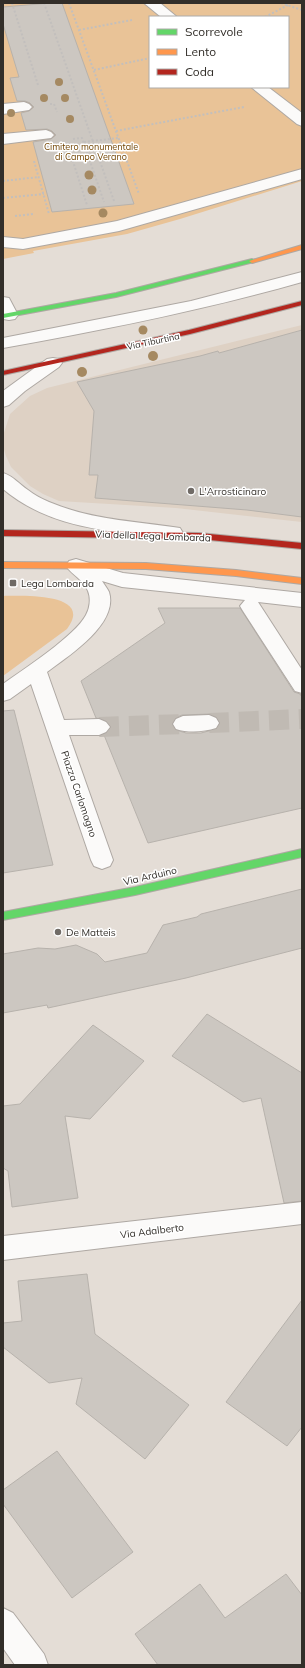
<svg xmlns="http://www.w3.org/2000/svg" width="305" height="1668" font-family="Mulish,sans-serif">
<style>
.built{fill:#ded1c4}
.green{fill:#e9c397;fill-rule:evenodd}
.building{fill:#ccc7c1;stroke:#b7b2ac;fill-rule:evenodd}
.lines{fill:none;stroke-linecap:round;stroke-linejoin:round}
.street-tunnel{stroke:#c0bab3;stroke-width:20;stroke-dasharray:20 10;stroke-linecap:butt}
.lane-casing{stroke:#aea8a3;stroke-width:2}
.street-casing{stroke:#aea8a3;stroke-width:2}
.fast-casing{stroke:#aea8a3;stroke-width:2}
.slow-casing{stroke:#aea8a3;stroke-width:2}
.jam-casing{stroke:#aea8a3;stroke-width:2}
.path{stroke:#c2bfbd;stroke-width:2;stroke-dasharray:2 2;stroke-linecap:butt}
.lane{fill:#fbfaf9;fill-rule:evenodd}
.street{fill:#fbfaf9;fill-rule:evenodd}
.fast{fill:#63d668;fill-rule:evenodd}
.slow{fill:#ff974d;fill-rule:evenodd}
.jam{fill:#b3261e;fill-rule:evenodd}
.tree{fill:#a58961}
.poi-dot{fill:#706b66;stroke:#fff;stroke-width:1.5}
.labels{text-anchor:middle;dominant-baseline:central;stroke-width:3;stroke-linejoin:round;paint-order:stroke}
.far-park-label{font-size:9px;fill:#714402;stroke:#fff}
.far-street-label{font-size:9px;fill:#322e29;stroke:#fff}
.poi-label{font-size:10px;fill:#322e29;stroke:#fff;text-anchor:start}
.street-label{font-size:10px;fill:#322e29;stroke:#fff}
</style>
<rect width="100%" height="100%" fill="#e4ddd6"/>
<!-- built -->
<path class="built" d="M 302,325 L 302,522 L 176,508 L 59,501 L 43,494 L 30,486 L 11,467 L 6,456 L 3,446 L 3,436 L 10,414 L 30,396 L 47,388 Z"/>
<!-- green -->
<path class="green" d="M 3,3 L 302,3 L 302,181 L 180,219 L 127,234 L 33,251 L 34,253 L 3,259 ZM 150,17 L 288,17 L 288,87 L 150,87 Z
M 3,596 C 20,596 95,592 67,629 L 3,676 Z"/>
<!-- building -->
<path class="building" d="M 51,3 L 62,3 L 134,204 L 52,212 L 33,142 L 51,139 L 56,135 L 52,131 L 47,129 L 26,130 L 21,113 L 29,111 L 34,107 L 30,103 L 25,101 L 17,101 L 10,78 L 19,77 L 3,24 L 3,7 Z
M 302,330 L 302,517 L 247,510 L 95,498 L 98,475 L 89,475 L 94,411 L 77,382 L 200,356 L 218,351 L 219,353 Z
M 158,608 L 240,608 L 294,692 L 300,694 L 302,697 L 302,808 L 148,843 L 104,735 L 107,733 L 111,726 L 107,721 L 96,718 L 81,681 L 165,623 ZM 210,714 L 217,717 L 220,722 L 216,729 L 201,733 L 186,733 L 176,730 L 172,725 L 175,718 L 182,715 Z
M 14,710 L 53,865 L 3,873 L 3,711 Z
M 302,889 L 302,948 L 186,978 L 48,1008 L 47,1005 L 3,1013 L 3,954 L 38,948 L 55,949 L 76,945 L 97,954 L 105,962 L 147,953 L 163,925 L 197,917 L 201,914 Z
M 207,1014 L 302,1073 L 302,1201 L 284,1203 L 261,1098 L 243,1102 L 172,1056 Z
M 93,1025 L 144,1061 L 90,1119 L 65,1116 L 78,1198 L 12,1207 L 8,1171 L 3,1168 L 3,1106 L 20,1104 Z
M 87,1274 L 95,1334 L 189,1405 L 145,1459 L 76,1404 L 82,1378 L 49,1383 L 3,1347 L 3,1323 L 22,1321 L 18,1281 Z
M 302,1300 L 302,1427 L 287,1446 L 226,1402 Z
M 57,1451 L 133,1552 L 72,1598 L 3,1504 L 3,1490 Z
M 286,1574 L 302,1595 L 302,1665 L 158,1665 L 135,1634 L 200,1584 L 225,1618 Z"/>
<g class="lines">
<!-- street-tunnel -->
<path class="street-tunnel" d="M 209,723 L 302,719
M 99,727 L 183,724"/>
<!-- lane casing -->
<g class="lane-casing">
<path id="lane" d="M 144,3 L 160,3 L 177,17 L 161,17 Z
M 251,87 L 268,87 L 302,113 L 302,126 L 297,124 Z
M 24,102 L 29,104 L 32,107 L 29,110 L 3,114 L 3,104 Z
M 46,130 L 51,132 L 54,135 L 51,138 L 3,144 L 3,134 Z
M 302,169 L 302,179 L 119,231 L 23,249 L 3,247 L 3,237 L 23,239 L 117,221 Z
M 302,272 L 302,282 C 204,310 104,330 3,348 L 3,338 L 191,301 Z
M 3,297 L 9,298 L 18,315 L 15,319 L 9,320 L 3,319 Z"/>
</g>
<!-- street casing -->
<g class="street-casing">
<path id="street" d="M 53,358 L 59,359 L 62,363 L 59,367 L 25,391 L 9,405 L 3,407 L 3,391 L 47,359 Z
M 3,473 C 13,476 19,484 28,490 C 34,495 42,499 49,502 C 89,519 131,521 173,527 L 180,528 L 183,533 L 180,538 L 173,539 C 114,532 50,529 3,489 Z
M 76,559 L 123,573 L 302,593 L 302,607 L 258,602 L 302,670 L 302,693 L 295,691 L 243,611 L 240,606 L 245,600 L 122,587 L 102,581 C 104,584 107,588 109,592 C 119,624 68,656 47,672 L 64,720 L 99,719 L 106,722 L 110,727 L 106,732 L 99,735 L 69,735 L 113,860 L 110,866 L 102,869 L 94,866 L 91,860 L 31,684 L 10,699 L 3,701 L 3,684 C 24,669 75,636 86,615 C 90,608 91,598 88,591 C 84,580 72,575 66,566 L 69,561 Z
M 209,715 L 216,718 L 219,723 L 216,728 C 204,732 188,733 176,729 L 173,724 L 176,719 L 183,716 Z
M 302,1202 L 302,1224 L 3,1260 L 3,1236 Z
M 3,1608 L 13,1613 L 44,1654 L 48,1665 L 15,1665 L 3,1648 Z"/>
</g>
<!-- fast casing -->
<g class="fast-casing">
<path id="fast" d="M 252,259 L 255,261 L 254,262 L 116,297 L 3,318 L 3,314 L 116,293 Z
M 302,849 L 302,857 L 135,895 L 3,920 L 3,912 L 135,887 Z"/>
</g>
<!-- slow casing -->
<g class="slow-casing">
<path id="slow" d="M 302,245 L 302,249 L 252,263 L 249,261 Z
M 3,562 L 146,563 L 236,570 L 302,578 L 302,584 L 236,576 L 146,569 L 3,568 Z"/>
</g>
<!-- jam casing -->
<g class="jam-casing">
<path id="jam" d="M 302,301 L 302,305 L 190,334 L 3,375 L 3,371 L 189,330 Z
M 3,530 L 199,533 L 302,543 L 302,549 L 199,539 L 3,536 Z"/>
</g>
<!-- path -->
<path class="path" d="M 12,3 L 38,85
M 44,3 L 114,201
M 69,3 L 139,194
M 281,3 L 302,10
M 265,17 L 288,5
M 79,30 L 132,20
M 94,70 L 150,58
M 50,104 L 54,104 L 57,112
M 116,131 L 244,107
M 73,139 L 82,138 L 104,202
M 84,142 L 118,138
M 69,149 L 87,205
M 34,161 L 49,214
M 3,181 L 39,177
M 3,198 L 44,194
M 15,216 L 34,214"/>
<!-- lane -->
<use href="#lane" class="lane"/>
<!-- street -->
<use href="#street" class="street"/>
<!-- fast -->
<use href="#fast" class="fast"/>
<!-- slow -->
<use href="#slow" class="slow"/>
<!-- jam -->
<use href="#jam" class="jam"/>
</g>
<!-- trees -->
<g class="tree">
<circle cx="59" cy="82" r="4"/>
<circle cx="44" cy="98" r="4"/>
<circle cx="65" cy="98" r="4"/>
<circle cx="11" cy="113" r="4"/>
<circle cx="70" cy="119" r="4"/>
<circle cx="89" cy="175" r="4.5"/>
<circle cx="92" cy="190" r="4.5"/>
<circle cx="103" cy="213" r="4.5"/>
<circle cx="143" cy="330" r="4.5"/>
<circle cx="153" cy="356" r="5"/>
<circle cx="82" cy="372" r="5"/>
</g>
<!-- markers -->
<g class="poi-dot">
<circle cx="191" cy="491" r="4"/>
<rect x="9" y="579" width="8" height="8" rx="2"/>
<circle cx="58" cy="932" r="4"/>
</g>
<g class="labels">
<!-- far-park labels -->
<g class="far-park-label">
<text x="91" y="146">Cimitero monumentale<tspan x="91" dy="10">di Campo Verano</tspan></text>
</g>
<!-- far-street labels -->
<g class="far-street-label">
<text transform="translate(153 341) rotate(-12)">Via Tiburtina</text>
</g>
<!-- poi labels -->
<g class="poi-label">
<text x="199" y="491">L'Arrosticinaro</text>
<text x="21" y="583">Lega Lombarda</text>
<text x="66" y="932">De Matteis</text>
</g>
<!-- street labels -->
<g class="street-label">
<text transform="translate(153 536) rotate(2)">Via della Lega Lombarda</text>
<text transform="translate(79 794) rotate(71)">Piazza Carlomagno</text>
<text transform="translate(150 876) rotate(-13)">Via Arduino</text>
<text transform="translate(152 1231) rotate(-7)">Via Adalberto</text>
</g>
</g>
<!-- border -->
<rect width="305" height="1668" fill="none" stroke="#322e29" stroke-width="8"/>
<!-- legend -->
<rect x="149" y="16" width="140" height="72" fill="#ffffff" stroke="#adaba9"/>
<rect x="157" y="29" width="20" height="6" fill="#63d668" stroke="#adaba9"/>
<text x="185" y="36" font-size="12" fill="#322e29">Scorrevole</text>
<rect x="157" y="49" width="20" height="6" fill="#ff974d" stroke="#adaba9"/>
<text x="185" y="56" font-size="12" fill="#322e29">Lento</text>
<rect x="157" y="69" width="20" height="6" fill="#b3261e" stroke="#adaba9"/>
<text x="185" y="76" font-size="12" fill="#322e29">Coda</text>
</svg>
